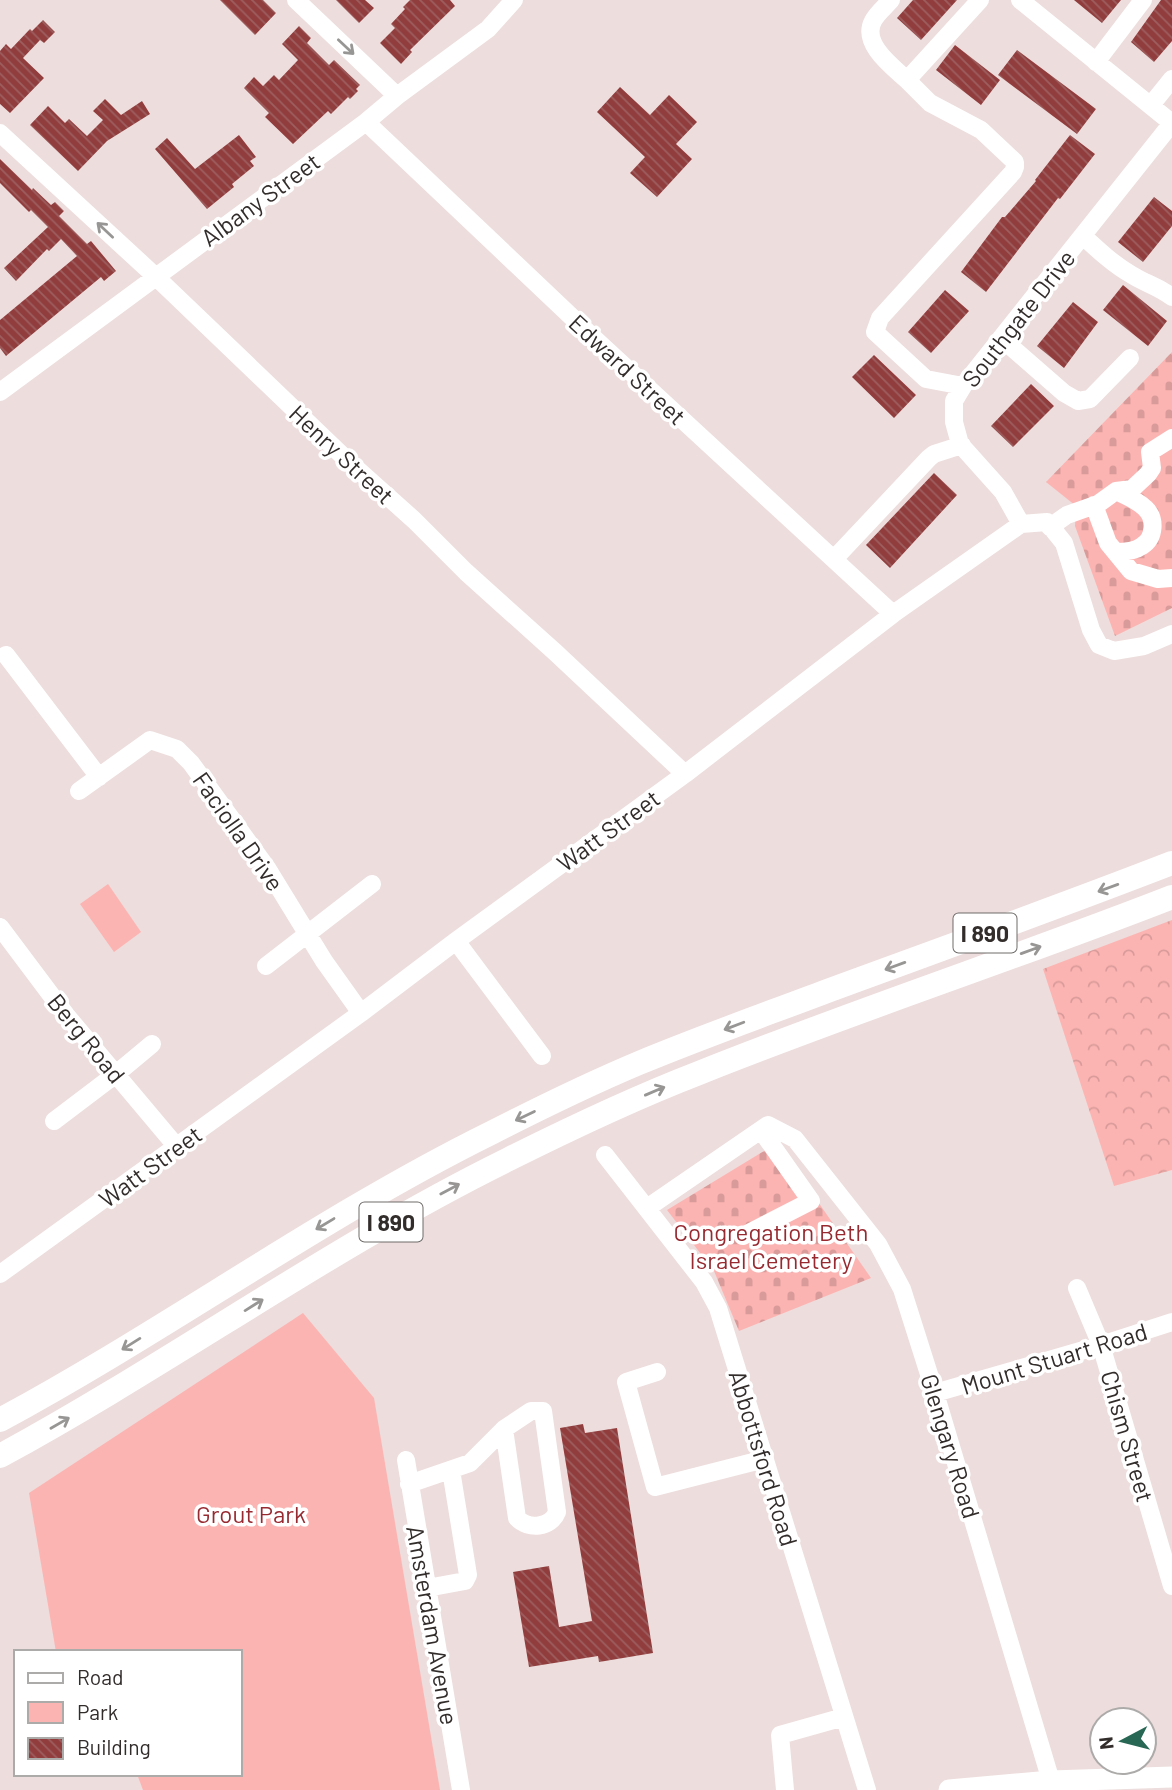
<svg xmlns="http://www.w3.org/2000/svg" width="1172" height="1790" font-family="Barlow,sans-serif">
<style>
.forest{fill:url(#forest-crowns)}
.cemetery{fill:url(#cemetery-stones)}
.park{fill:#fcb4b2}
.building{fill:url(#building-back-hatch)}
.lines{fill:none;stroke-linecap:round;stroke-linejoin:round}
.minor{stroke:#fff;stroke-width:18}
.major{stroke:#fff;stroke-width:21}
.highway{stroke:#fff;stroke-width:24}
.oneway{stroke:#989695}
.labels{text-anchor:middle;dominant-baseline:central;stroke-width:7;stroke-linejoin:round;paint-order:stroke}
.shield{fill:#fff;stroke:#706b6b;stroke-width:2}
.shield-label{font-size:23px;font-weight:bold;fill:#322c2b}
.street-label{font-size:24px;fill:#322c2b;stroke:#fff}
.park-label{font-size:24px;fill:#972a31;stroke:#fff}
</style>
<defs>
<pattern id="forest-crowns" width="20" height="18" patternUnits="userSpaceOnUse" patternTransform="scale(1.75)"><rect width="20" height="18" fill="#fcb4b2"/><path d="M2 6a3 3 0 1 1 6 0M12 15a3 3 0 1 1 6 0" fill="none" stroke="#d89b99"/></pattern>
<pattern id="cemetery-stones" width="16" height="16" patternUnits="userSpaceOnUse" patternTransform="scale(1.75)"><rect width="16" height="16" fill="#fcb4b2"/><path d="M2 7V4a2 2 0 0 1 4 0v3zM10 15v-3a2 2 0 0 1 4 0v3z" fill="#d89b99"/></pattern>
<pattern id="building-back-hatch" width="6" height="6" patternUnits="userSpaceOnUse" patternTransform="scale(1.75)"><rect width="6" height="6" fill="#913d3e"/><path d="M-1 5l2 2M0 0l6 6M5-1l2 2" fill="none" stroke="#9d5e5e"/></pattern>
</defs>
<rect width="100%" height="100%" fill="#eddddc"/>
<!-- forest -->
<path class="forest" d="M 1172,920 L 1172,1170 L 1114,1186 L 1043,969 Z"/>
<!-- cemetery -->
<path class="cemetery" d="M 1172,352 L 1172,608 L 1115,636 L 1075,526 L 1076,506 L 1046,482 Z
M 777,1143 L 871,1278 L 739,1331 L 714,1271 L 667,1210 Z"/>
<!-- park -->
<path class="park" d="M 108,884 L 141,932 L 114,952 L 80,904 Z
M 303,1313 L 374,1398 L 440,1790 L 143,1790 L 137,1774 L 240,1774 L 240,1652 L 56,1652 L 29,1493 Z"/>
<!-- building -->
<path class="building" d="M 220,0 L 263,0 L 276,13 L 255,35 Z
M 336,0 L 365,0 L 374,8 L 359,23 Z
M 410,0 L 450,0 L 455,6 L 410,50 L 412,52 L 401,64 L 380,43 L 395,28 L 391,24 L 405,9 L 403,7 Z
M 913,0 L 957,0 L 921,40 L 897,18 Z
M 1074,0 L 1121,0 L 1102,23 Z
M 1161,0 L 1172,0 L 1172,41 L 1154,62 L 1131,42 Z
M 43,20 L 55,32 L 44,43 L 40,40 L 23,58 L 44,78 L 10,113 L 0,104 L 0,51 L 6,44 L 11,49 L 30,29 L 32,31 Z
M 299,26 L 311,38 L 307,43 L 329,65 L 334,60 L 360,85 L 356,89 L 358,91 L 350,99 L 348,97 L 331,114 L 328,111 L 293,144 L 265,117 L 269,113 L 244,88 L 254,77 L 263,86 L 274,75 L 279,80 L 298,60 L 282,44 Z
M 955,45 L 1000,80 L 981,105 L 936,70 Z
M 1017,50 L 1096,109 L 1077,134 L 998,75 Z
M 620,87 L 650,115 L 669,95 L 697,122 L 676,144 L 692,159 L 657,197 L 630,173 L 645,157 L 597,112 Z
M 105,99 L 121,115 L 142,101 L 150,114 L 107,141 L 78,171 L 30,125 L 48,106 L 65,123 L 69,119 L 87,136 L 103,120 L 93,111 Z
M 239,135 L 256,157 L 250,161 L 254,166 L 232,184 L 234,187 L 207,209 L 155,149 L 167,138 L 195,169 Z
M 1070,135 L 1095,154 L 1060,199 L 1058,198 L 986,292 L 961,272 L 1002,217 L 1005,217 L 1036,181 L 1035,180 Z
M 0,159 L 32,190 L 33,188 L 51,205 L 55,202 L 64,211 L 59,216 L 87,244 L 91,241 L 116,271 L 104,281 L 101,277 L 6,356 L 0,348 L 0,320 L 77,256 L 61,239 L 49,251 L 47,249 L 16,281 L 4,268 L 48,227 L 31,210 L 29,212 L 0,183 Z
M 1154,197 L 1172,211 L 1172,226 L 1143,262 L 1118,242 Z
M 1123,285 L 1167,321 L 1148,346 L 1103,310 Z
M 945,290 L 969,311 L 931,353 L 908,332 Z
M 1073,302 L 1098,322 L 1064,368 L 1037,346 Z
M 874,355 L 916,395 L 894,418 L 852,377 Z
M 1031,384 L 1054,406 L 1013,447 L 991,426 Z
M 934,473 L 957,495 L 890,568 L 866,545 Z
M 583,1424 L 585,1433 L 617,1428 L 653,1653 L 599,1662 L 598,1656 L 529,1667 L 513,1572 L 549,1566 L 559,1627 L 592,1621 L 560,1428 Z"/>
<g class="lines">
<!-- minor -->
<path class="minor" d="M 296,0 L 397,96
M 891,0 C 885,7 877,13 873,21 C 861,44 893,67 907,80
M 1020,0 L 1172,123
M 1096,62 L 1143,0
M 1151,105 L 1172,79
M 366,122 L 596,340 L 893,614
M 0,133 L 155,276 L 348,461 L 414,520 L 466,572 L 555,652 L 685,774
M 1083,236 C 1098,250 1114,265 1132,275 C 1146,284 1158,286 1172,297
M 1001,338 L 1064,393 L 1078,401 L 1090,399 L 1130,358
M 963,386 L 926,379 L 875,332 L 880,318 L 1013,172 L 1015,167 L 1015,162 L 981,130 L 930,103 L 907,80 L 980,0
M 0,392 L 366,122 L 397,96 L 488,29 L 514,0
M 1094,505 L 1108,543 L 1131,571 L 1158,579 L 1172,578
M 1021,524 L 1003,492 L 960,444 L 954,422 L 954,401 L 963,386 L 1172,123
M 1050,527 L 1067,515 L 1098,504 L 1116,491 L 1132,489 L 1148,474 L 1152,468 L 1150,452 L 1172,438
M 1116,552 C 1125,552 1135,551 1142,546 C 1155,538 1156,518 1145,508 C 1137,500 1126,496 1116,491
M 834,559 L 929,458 L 934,454 L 962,445
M 6,655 L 99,777
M 79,791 L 150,740 L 177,749 L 191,763 L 267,868 L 324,961 L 361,1013
M 0,927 L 66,1015 L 177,1147
M 456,941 L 542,1056
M 266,966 L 372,884
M 54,1121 L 116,1074 L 152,1044
M 605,1155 L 704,1282 L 718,1308 L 867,1790
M 647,1208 L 768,1125 L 795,1139 L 878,1244 L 902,1289 L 935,1393 L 1051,1781
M 743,1236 L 811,1201 L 761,1130
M 0,1274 L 361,1013 L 456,941 L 685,774 L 893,614 L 1021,524 L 1047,522 L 1064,543 L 1091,630 L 1099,645 L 1114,651 L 1144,646 L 1172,634
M 1077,1288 L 1101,1345 L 1172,1586
M 657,1372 L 626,1382 L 655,1487 L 765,1459
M 935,1393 L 1101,1345 L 1172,1322
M 406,1460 L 461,1790
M 409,1484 L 470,1463 L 504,1429 L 531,1411 L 543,1411 L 557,1512 C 551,1528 528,1530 517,1518 L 504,1429
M 427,1588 L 465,1581 L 468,1575 L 451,1470
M 785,1790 L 780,1735 L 844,1717"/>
<!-- major -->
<path class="major" d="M 949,1790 L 1051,1781 L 1172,1777"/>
<!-- highway -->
<path class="highway" d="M 0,1420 C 167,1330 321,1217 491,1133 C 540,1108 589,1084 639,1063 C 699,1038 761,1016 822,993 C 939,950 1056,908 1172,863
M 0,1456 C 173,1362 332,1246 509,1159 C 571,1128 634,1098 699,1073 C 856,1010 1016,958 1172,897"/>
</g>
<!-- one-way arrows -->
<defs><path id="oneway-shaft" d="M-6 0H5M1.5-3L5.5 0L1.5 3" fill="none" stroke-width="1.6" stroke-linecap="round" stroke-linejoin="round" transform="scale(1.75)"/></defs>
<g class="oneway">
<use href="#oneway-shaft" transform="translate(346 47) rotate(43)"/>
<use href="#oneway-shaft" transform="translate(105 230) rotate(-137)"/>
<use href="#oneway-shaft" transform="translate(1108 888) rotate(160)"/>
<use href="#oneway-shaft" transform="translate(1031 950) rotate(-20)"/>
<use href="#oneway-shaft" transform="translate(895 966) rotate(160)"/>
<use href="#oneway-shaft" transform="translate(734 1026) rotate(159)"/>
<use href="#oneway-shaft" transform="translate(655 1091) rotate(-23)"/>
<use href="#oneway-shaft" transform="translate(525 1116) rotate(154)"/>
<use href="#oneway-shaft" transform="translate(450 1189) rotate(-28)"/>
<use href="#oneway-shaft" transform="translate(325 1224) rotate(149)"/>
<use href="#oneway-shaft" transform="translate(254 1305) rotate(-32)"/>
<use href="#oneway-shaft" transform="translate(131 1344) rotate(148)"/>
<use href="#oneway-shaft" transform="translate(60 1423) rotate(-30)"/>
</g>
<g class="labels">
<!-- shield labels -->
<g class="shield">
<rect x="953.5" y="913.5" width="63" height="39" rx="5"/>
<rect x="359.5" y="1202.5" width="63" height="39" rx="5"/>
</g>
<g class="shield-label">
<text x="985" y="933">I 890</text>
<text x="391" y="1222">I 890</text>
</g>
<!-- street labels -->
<g class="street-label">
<text transform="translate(260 199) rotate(-36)">Albany Street</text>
<text transform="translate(1018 318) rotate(-52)">Southgate Drive</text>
<text transform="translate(628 369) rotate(43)">Edward Street</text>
<text transform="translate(342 454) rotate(43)">Henry Street</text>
<text transform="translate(608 830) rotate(-36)">Watt Street</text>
<text transform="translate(239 831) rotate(55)">Faciolla Drive</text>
<text transform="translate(87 1038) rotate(51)">Berg Road</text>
<text transform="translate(150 1166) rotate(-36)">Watt Street</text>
<text transform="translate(1054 1358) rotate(-17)">Mount Stuart Road</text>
<text transform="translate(1128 1436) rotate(74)">Chism Street</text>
<text transform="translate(951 1446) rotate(73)">Glengary Road</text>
<text transform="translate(764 1458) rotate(73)">Abbottsford Road</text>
<text transform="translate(433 1625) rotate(80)">Amsterdam Avenue</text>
</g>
<!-- park labels -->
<g class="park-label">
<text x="771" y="1231">Congregation Beth<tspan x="771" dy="28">Israel Cemetery</tspan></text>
<text x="251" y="1513">Grout Park</text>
</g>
</g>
<!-- legend -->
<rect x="14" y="1650" width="228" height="126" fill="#ffffff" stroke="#adabaa" stroke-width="2"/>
<rect x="28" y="1673" width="35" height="10" fill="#ffffff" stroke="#adabaa" stroke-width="2"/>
<text x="77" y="1685" font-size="21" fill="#322c2b">Road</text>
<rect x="28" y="1702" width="35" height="21" fill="#fcb4b2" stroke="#adabaa" stroke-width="2"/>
<text x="77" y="1720" font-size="21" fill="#322c2b">Park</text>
<rect x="28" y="1738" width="35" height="21" fill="url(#building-back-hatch)" stroke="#adabaa" stroke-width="2"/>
<text x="77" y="1755" font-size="21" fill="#322c2b">Building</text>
<!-- north arrow -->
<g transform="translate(1123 1741) rotate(263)"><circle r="33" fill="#ffffff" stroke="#adabaa" stroke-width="2"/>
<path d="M0-5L12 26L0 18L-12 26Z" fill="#276754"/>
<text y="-10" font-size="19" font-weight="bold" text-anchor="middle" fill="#322c2b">N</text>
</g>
</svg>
